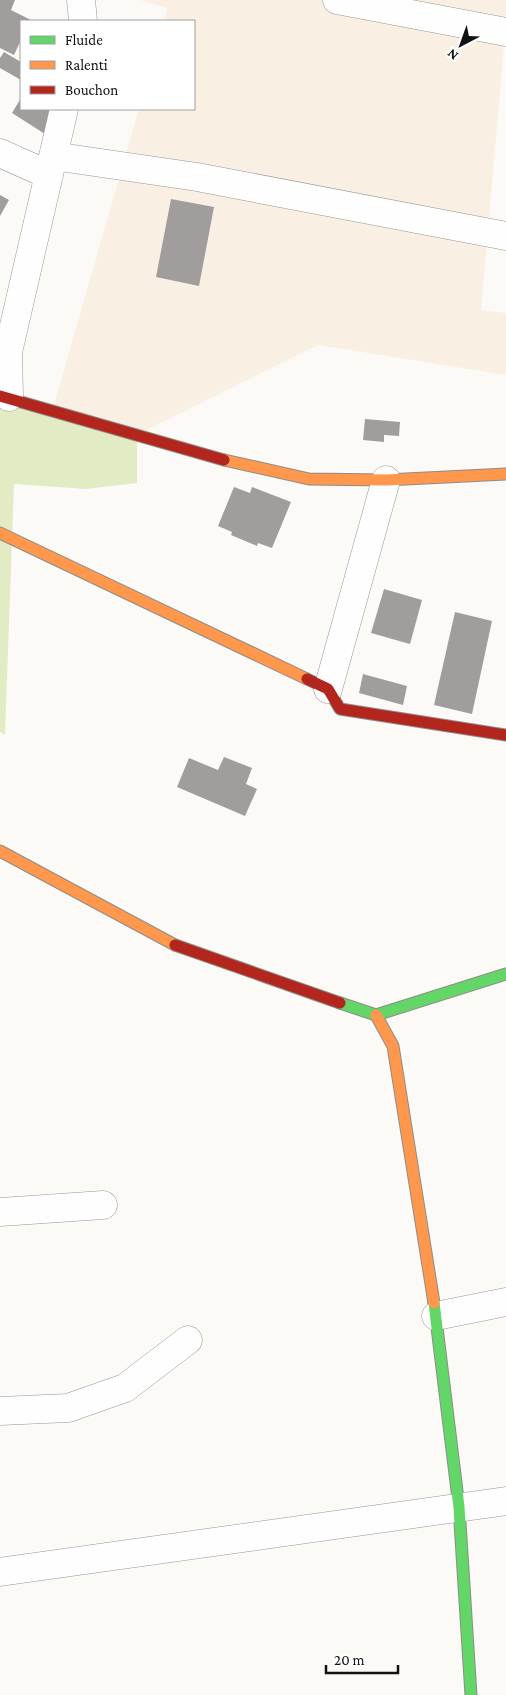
<svg xmlns="http://www.w3.org/2000/svg" width="506" height="1695" font-family="'Crimson Pro',serif">
<style>
.farmland{fill:#f9f0e3}
.forest{fill:#e3ebc4}
.building{fill:#a09d9c}
.lines{fill:none;stroke-linecap:round;stroke-linejoin:round}
.street-casing{stroke:#979695;stroke-width:29}
.fast-casing{stroke:#8d8d8b;stroke-width:13}
.slow-casing{stroke:#8d8d8b;stroke-width:13}
.jam-casing{stroke:#8d8d8b;stroke-width:13}
.street{stroke:#fffefe;stroke-width:28}
.fast{stroke:#63d668;stroke-width:11}
.slow{stroke:#ff974d;stroke-width:11}
.jam{stroke:#b3261e;stroke-width:11}
</style>
<rect width="100%" height="100%" fill="#fcfaf7"/>
<!-- farmland -->
<path class="farmland" d="M 140,0 L 506,0 L 506,23 L 481,310 L 506,313 L 506,375 L 318,345 L 137,435 L 52,412 L 139,109 L 194,109 L 194,21 L 164,21 L 167,8 Z"/>
<!-- forest -->
<path class="forest" d="M 0,396 L 137,435 L 137,483 L 86,489 L 14,484 L 5,735 L 0,732 Z"/>
<!-- building -->
<path class="building" d="M 0,0 L 15,0 L 11,10 L 31,20 L 21,21 L 21,40 L 14,55 L 0,48 Z
M 4,52 L 21,62 L 21,80 L 0,68 L 0,58 Z
M 21,98 L 21,109 L 61,109 L 45,134 L 12,113 Z
M 0,195 L 9,200 L 0,216 Z
M 171,199 L 214,207 L 199,286 L 156,277 Z
M 365,419 L 400,422 L 399,436 L 384,435 L 384,442 L 363,440 Z
M 234,487 L 250,493 L 252,487 L 291,502 L 272,548 L 258,543 L 257,546 L 231,535 L 232,532 L 218,526 Z
M 384,589 L 422,600 L 410,644 L 371,633 Z
M 455,612 L 492,621 L 472,714 L 434,705 Z
M 363,674 L 407,686 L 403,705 L 359,693 Z
M 224,757 L 252,768 L 246,784 L 257,789 L 245,816 L 177,787 L 189,758 L 218,770 Z"/>
<g class="lines">
<!-- street casing -->
<g class="street-casing">
<path id="street" d="M 81,0 L 83,21
M 337,0 L 506,32
M 0,153 L 49,175
M 53,156 L 197,177 L 506,236
M 9,397 L 8,352 L 64,109
M 328,689 L 386,480
M 0,1212 L 103,1205
M 436,1316 L 506,1302
M 0,1411 L 68,1408 L 125,1388 L 188,1340
M 0,1572 L 506,1501"/>
</g>
<!-- fast casing -->
<g class="fast-casing">
<path id="fast" d="M 340,1003 L 376,1015 L 506,974
M 434,1303 L 459,1507 L 471,1695"/>
</g>
<!-- slow casing -->
<g class="slow-casing">
<path id="slow" d="M 224,460 L 309,479 L 386,480 L 506,474
M 0,533 L 307,679
M 0,851 L 175,945
M 376,1015 L 393,1046 L 434,1303"/>
</g>
<!-- jam casing -->
<g class="jam-casing">
<path id="jam" d="M 0,396 L 224,460
M 307,679 L 328,689 L 340,709 L 506,735
M 175,945 L 340,1003"/>
</g>
<!-- street -->
<use href="#street" class="street"/>
<!-- fast -->
<use href="#fast" class="fast"/>
<!-- slow -->
<use href="#slow" class="slow"/>
<!-- jam -->
<use href="#jam" class="jam"/>
</g>
<!-- legend -->
<rect x="20" y="20" width="175" height="90" fill="#ffffff" stroke="#a0a0a0"/>
<rect x="30" y="36" width="25" height="8" fill="#63d668" stroke="#a0a0a0"/>
<text x="65" y="45" font-size="15" fill="#111111">Fluide</text>
<rect x="30" y="61" width="25" height="8" fill="#ff974d" stroke="#a0a0a0"/>
<text x="65" y="70" font-size="15" fill="#111111">Ralenti</text>
<rect x="30" y="86" width="25" height="8" fill="#b3261e" stroke="#a0a0a0"/>
<text x="65" y="95" font-size="15" fill="#111111">Bouchon</text>
<!-- north arrow -->
<g transform="translate(461 45) rotate(221)" stroke="#ffffff" stroke-width="4" paint-order="stroke">
<path d="M0-4L9 19L0 12L-9 19Z" fill="#111111"/>
<text y="-8" font-size="14" font-weight="bold" text-anchor="middle" fill="#111111">N</text>
</g>
<!-- scale -->
<path d="M326 1665v8h72v-8" fill="none" stroke="#111111" stroke-width="2.5"/>
<text x="334" y="1665" font-size="15" fill="#111111" stroke="#ffffff" stroke-width="4" paint-order="stroke">20 m</text>
</svg>
